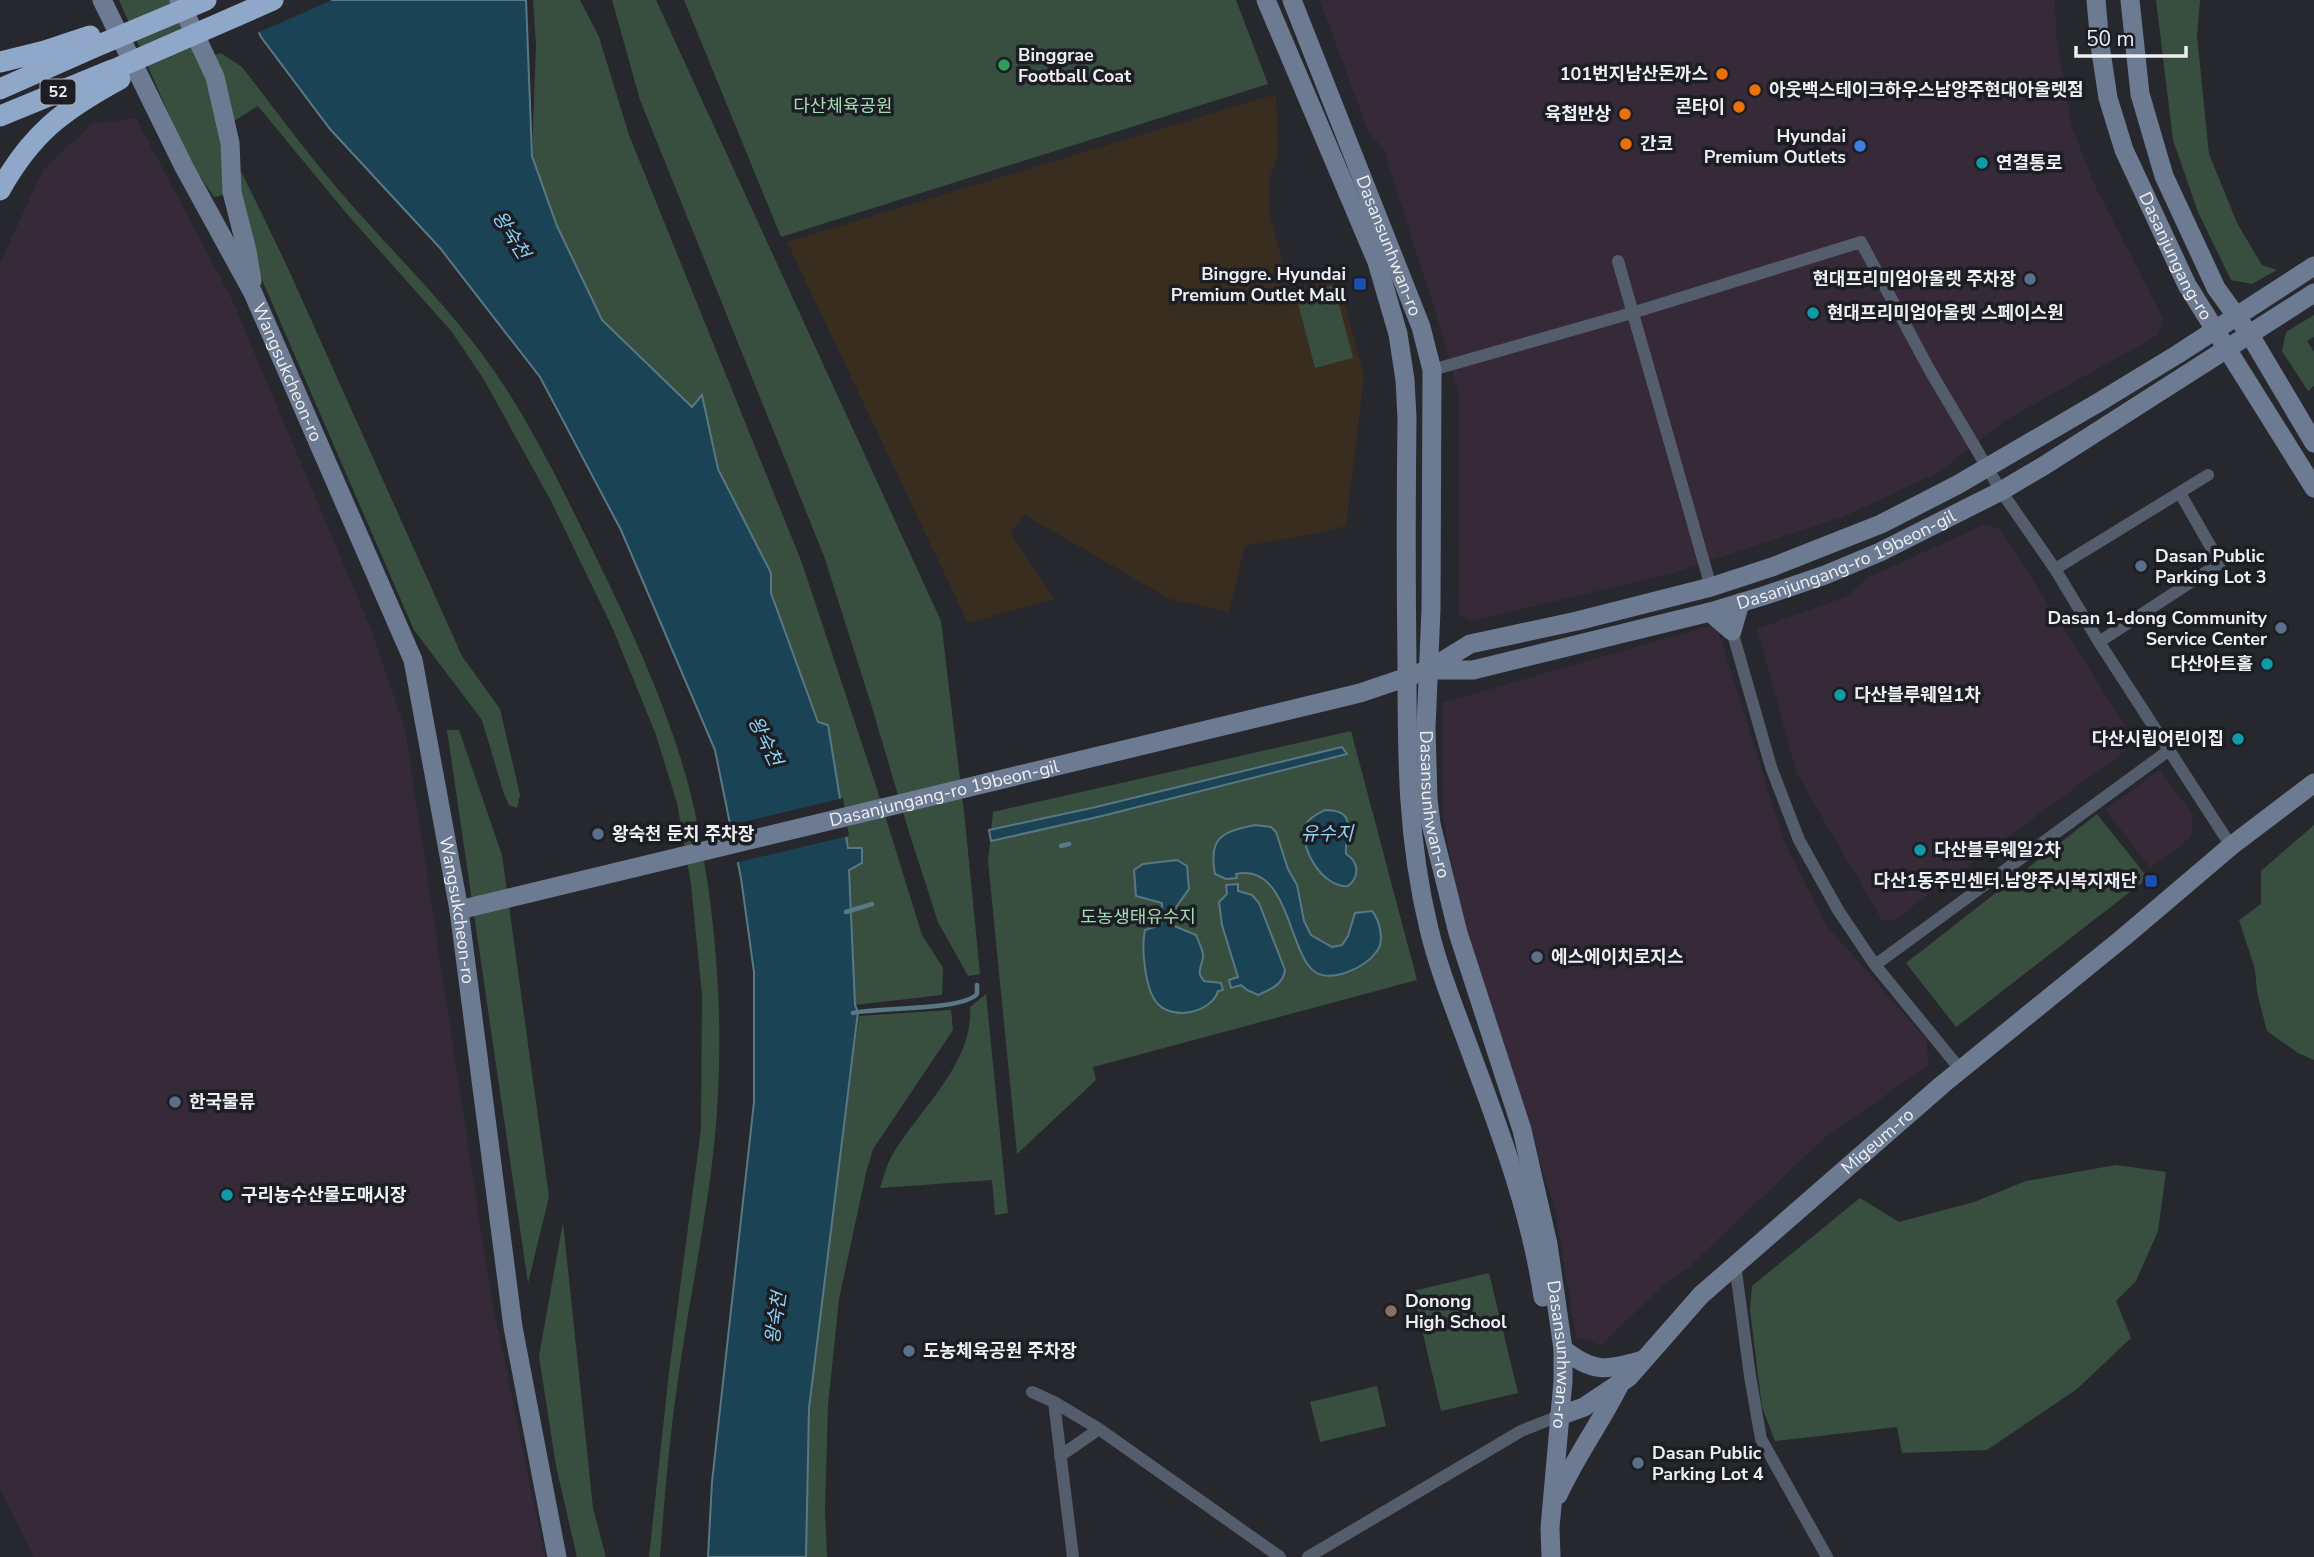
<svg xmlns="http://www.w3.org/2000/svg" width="2314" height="1557" font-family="'Nunito Sans','Noto Sans KR',sans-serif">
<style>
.commercial{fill:#372a38}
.industrial{fill:#392d1f}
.green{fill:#384f3f}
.water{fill:#1a4355;stroke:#5a7784;stroke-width:2}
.pier{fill:#26282e}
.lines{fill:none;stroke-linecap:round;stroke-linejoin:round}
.stream{stroke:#5a7784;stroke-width:4.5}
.street{stroke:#545d6b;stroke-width:12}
.secondary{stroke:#6c7b91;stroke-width:19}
.highway{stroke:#8fa7c8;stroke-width:21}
.highway-bridge{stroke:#8fa7c8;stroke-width:21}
.leisure-dot{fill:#2e9e5b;stroke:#1c1e24;stroke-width:2.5}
.food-dot{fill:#e8710a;stroke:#1c1e24;stroke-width:2.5}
.shop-dot{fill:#3f7fe0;stroke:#1c1e24;stroke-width:2.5}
.culture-dot{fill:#0f9aa8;stroke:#1c1e24;stroke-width:2.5}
.service-dot{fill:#5c6f8a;stroke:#1c1e24;stroke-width:2.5}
.transit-dot{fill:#1a4fb4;stroke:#1c1e24;stroke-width:2.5}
.education-dot{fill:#8d6e63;stroke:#1c1e24;stroke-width:2.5}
.labels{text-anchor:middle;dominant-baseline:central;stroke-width:7;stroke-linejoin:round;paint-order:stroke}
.shield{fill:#1c1e24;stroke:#afb0b5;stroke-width:2}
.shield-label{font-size:16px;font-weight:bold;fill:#eeeff3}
.poi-label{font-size:18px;font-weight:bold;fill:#eeeff3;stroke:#1c1e24;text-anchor:start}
.park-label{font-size:18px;fill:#a3dfb4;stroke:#1c1e24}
.street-label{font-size:18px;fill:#eeeff3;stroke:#1c1e24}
.water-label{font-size:19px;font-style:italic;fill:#8cd3f4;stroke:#1c1e24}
</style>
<rect width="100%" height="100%" fill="#26282e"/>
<!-- commercial -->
<path class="commercial" d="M 1320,0 L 2055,0 L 2056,34 L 2072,127 L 2095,186 L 2163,318 L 2158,335 L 2004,421 L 1939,472 L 1847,515 L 1669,574 L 1472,621 L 1459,614 L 1459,395 L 1441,330 L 1384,150 L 1368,131 Z
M 136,118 L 232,300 L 373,634 L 405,729 L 490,1290 L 545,1557 L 34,1557 L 0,1489 L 0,263 L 43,170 L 92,124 Z
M 1986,524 L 2000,529 L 2132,736 L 2125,751 L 1894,920 L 1882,920 L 1797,774 L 1757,629 L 1848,596 L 1867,578 Z
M 1716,624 L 1785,844 L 1826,925 L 1927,1040 L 1928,1066 L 1826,1136 L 1688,1268 L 1670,1279 L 1601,1345 L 1576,1337 L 1555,1209 L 1463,922 L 1443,817 L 1442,703 Z
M 2159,770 L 2193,815 L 2191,837 L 2150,868 L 2106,810 Z"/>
<!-- industrial -->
<path class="industrial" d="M 1276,94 L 1278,153 L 1270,177 L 1270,216 L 1290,290 L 1338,278 L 1364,376 L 1346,526 L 1314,534 L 1245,546 L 1229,612 L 1170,599 L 1025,515 L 1010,532 L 1054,599 L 968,623 L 787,242 Z"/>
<!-- green -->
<path class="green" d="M 119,0 L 170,0 L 214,96 L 225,151 L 223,195 L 214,197 L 188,158 Z
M 533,0 L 580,0 L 599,37 L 629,135 L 802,563 L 875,783 L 922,935 L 943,968 L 942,995 L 855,1005 L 849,869 L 861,848 L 848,849 L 828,725 L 819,722 L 771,593 L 771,573 L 718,469 L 702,396 L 692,407 L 602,320 L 557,226 L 532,156 L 536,44 Z
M 612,0 L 656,0 L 941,621 L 965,821 L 980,974 L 968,976 L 938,922 L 909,832 L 871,704 L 824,556 L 640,100 Z
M 684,0 L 1236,0 L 1268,84 L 781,237 Z
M 2156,0 L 2200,0 L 2197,36 L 2209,154 L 2237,223 L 2262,265 L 2277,270 L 2252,284 L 2231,280 L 2198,212 L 2173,140 Z
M 221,53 L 242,67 C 277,112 311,159 349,202 C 392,251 439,297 479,350 C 520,404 551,466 581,527 C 624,613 673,714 694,808 C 714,901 723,999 718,1094 C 714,1182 695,1266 682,1353 C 671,1421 665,1489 660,1557 L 649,1557 L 669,1372 L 701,1129 L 702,995 L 691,884 L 677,803 L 656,735 L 613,629 L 551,501 L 483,378 L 452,332 L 347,214 L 258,106 L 234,121 L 209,57 Z
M 241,171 L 286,264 L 462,656 L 500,709 L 520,795 L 517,808 L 509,805 L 504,794 L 482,720 L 414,630 L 256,266 L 239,182 Z
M 1334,285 L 1353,358 L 1315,368 L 1296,295 Z
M 2314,315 L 2314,337 L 2307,341 L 2314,352 L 2314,386 L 2308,391 L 2282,351 L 2286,332 Z
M 447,730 L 459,730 L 502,855 L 549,1197 L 528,1283 Z
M 1351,731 L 1417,980 L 1093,1067 L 1096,1080 L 1017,1154 L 988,861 L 993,812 Z
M 2097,814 L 2148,878 L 1956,1027 L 1906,963 Z
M 2314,825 L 2314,1060 L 2298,1053 L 2267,1031 L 2257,992 L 2255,969 L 2239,920 L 2261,904 L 2261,871 Z
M 986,994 L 1008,1213 L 995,1215 L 992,1180 L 880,1188 C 884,1176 887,1163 894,1152 C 921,1108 974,1062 970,1007 Z
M 951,1010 L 953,1030 L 873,1149 L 866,1173 L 839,1299 L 828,1405 L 825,1511 L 827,1557 L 806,1557 L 809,1408 L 821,1298 L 859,1016 Z
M 2116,1165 L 2166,1172 L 2158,1231 L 2136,1281 L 2116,1301 L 2131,1338 L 2077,1389 L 1987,1450 L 1902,1453 L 1897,1427 L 1775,1441 L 1762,1407 L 1750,1310 L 1752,1286 L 1860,1198 L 1899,1222 L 1974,1202 L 2026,1181 Z
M 563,1222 L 593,1508 L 606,1557 L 577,1557 L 556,1466 L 539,1356 Z
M 1489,1273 L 1518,1393 L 1441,1411 L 1413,1291 Z
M 1377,1386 L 1386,1426 L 1320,1442 L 1310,1402 Z"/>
<!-- water -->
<path class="water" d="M 242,0 L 526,0 L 532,156 L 557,226 L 602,320 L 692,407 L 702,395 L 718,469 L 771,573 L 771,593 L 818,722 L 828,725 L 848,848 L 862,848 L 862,863 L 849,870 L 855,1005 L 858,1012 L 809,1408 L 806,1557 L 708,1557 L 712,1482 L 754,1102 L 754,972 L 741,878 L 715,750 L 621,530 L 540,377 L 440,248 L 330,129 L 261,37 Z
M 1342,747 L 1347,754 L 1102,816 L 991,841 L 989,830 L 1096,807 Z
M 1325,810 C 1360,810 1344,834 1346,854 C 1359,862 1360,877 1348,886 C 1323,889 1296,845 1307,823 C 1310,817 1319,813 1325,810 Z
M 1255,825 L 1271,827 L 1276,832 L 1288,869 L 1297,885 L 1304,921 L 1311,935 L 1332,947 L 1342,945 L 1348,936 L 1355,913 L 1372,911 C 1379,919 1385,941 1377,951 C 1366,967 1333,983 1315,972 C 1288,953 1289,863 1236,874 L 1237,878 L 1226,879 L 1215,874 C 1208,837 1222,832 1255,825 Z
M 1177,860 L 1187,866 L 1189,889 L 1172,913 L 1162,913 L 1162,903 L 1136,896 L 1134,870 L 1143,864 Z
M 1238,884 L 1238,891 L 1252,895 L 1259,903 L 1285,970 C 1283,985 1271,989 1258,995 L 1247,990 L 1241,985 L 1231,988 L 1229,980 L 1238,977 L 1222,925 L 1219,902 L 1227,894 L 1226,885 Z
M 1162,919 L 1172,920 L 1172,925 L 1196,935 C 1198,941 1204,951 1203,958 C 1201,968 1196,972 1204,981 L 1221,983 L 1223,990 L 1218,991 C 1212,1012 1174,1021 1158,1004 C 1145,991 1141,948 1145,930 L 1161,925 Z"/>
<!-- pier -->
<path class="pier" d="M 238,0 L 332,0 L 255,34 Z
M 843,798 L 849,836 L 734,863 L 727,826 Z"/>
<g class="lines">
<!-- stream -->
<path class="stream" d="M 1061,846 L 1069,844
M 846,912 L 872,904
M 853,1013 C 880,1007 961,1011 977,994 L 977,985"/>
<!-- street -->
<path class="street" d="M 1618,261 L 1711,587
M 1432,370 L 1632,313 L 1861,242 L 1929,369 L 2001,491 L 2055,569 L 2099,642 L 2231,846
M 2055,569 L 2208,475
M 1732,631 L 1771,767 L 1799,840 L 1838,910 L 1875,965 L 1960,1069
M 2099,642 L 2220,563 L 2180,493
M 1875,965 L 2168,751
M 1735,1264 L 1750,1376 L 1761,1439 L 1827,1557
M 1032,1392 L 1054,1402 L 1099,1429 L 1280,1557
M 1054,1402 L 1073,1557
M 1060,1456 L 1099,1429
M 1308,1557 L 1521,1431 L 1559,1416"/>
<!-- secondary -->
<g class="secondary">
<path id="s1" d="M 102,0 L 184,167 L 253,293 L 413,660 L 459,910 L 513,1327 L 557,1557"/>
<path d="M 179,0 L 215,77 L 230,143 L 232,192 L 247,251 L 252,281"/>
<path d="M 1266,0 L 1377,262 L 1398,334 L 1405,380 L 1407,418 C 1406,501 1406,584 1407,666 C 1407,758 1407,839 1429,929 C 1440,975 1459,1019 1475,1064 C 1503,1139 1531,1216 1543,1297"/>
<path id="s2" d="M 1292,0 L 1421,327 L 1432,370 L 1431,609 L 1426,728 L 1428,799 L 1431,824 L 1458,933 L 1522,1130 L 1548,1244 L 1563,1349 L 1563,1381 L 1550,1528 L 1551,1557"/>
<path id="s3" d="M 2096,0 L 2100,45 L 2108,98 L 2124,150 L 2187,285 L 2314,488"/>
<path d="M 2130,0 L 2140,94 L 2164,176 L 2216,288 L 2250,335 L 2314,443"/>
<path d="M 1710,612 L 1732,631 L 1740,603"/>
<path id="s4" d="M 1429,670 L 1473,670 L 1710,612 L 1763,596 L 1825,575 L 1880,552 L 2001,491 L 2045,465 L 2314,293"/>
<path id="s5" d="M 459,910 L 1360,693 L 1428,670 L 1470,644 L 1577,621 L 1711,587 L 1772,567 L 1881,524 L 1957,485 L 2101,401 L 2178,354 L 2314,266"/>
<path d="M 1563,1349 C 1594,1374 1607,1370 1643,1360"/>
<path id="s6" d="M 1559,1416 L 1584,1407 L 1629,1377 L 1701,1295 L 1943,1084 L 2124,937 L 2231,846 L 2314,783"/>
<path d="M 1558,1495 C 1576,1456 1601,1422 1620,1384"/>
</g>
<!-- highway -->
<path class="highway" d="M 0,62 L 45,51 L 90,36
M 0,89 L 104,43
M 0,116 L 112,70
M 0,190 C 32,133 63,110 120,79"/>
<!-- highway-bridge -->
<path class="highway-bridge" d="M 104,43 L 206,0
M 115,69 L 273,0"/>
</g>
<!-- markers -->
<circle class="leisure-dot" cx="1004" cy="65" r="7"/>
<g class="food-dot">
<circle cx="1722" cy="74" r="7"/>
<circle cx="1755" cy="90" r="7"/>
<circle cx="1739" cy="107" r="7"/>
<circle cx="1625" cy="114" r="7"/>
<circle cx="1626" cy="144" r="7"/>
</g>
<circle class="shop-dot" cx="1860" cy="146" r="7"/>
<g class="culture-dot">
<circle cx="1982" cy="163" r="7"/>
<circle cx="1813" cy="313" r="7"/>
<circle cx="2267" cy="664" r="7"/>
<circle cx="1840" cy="695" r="7"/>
<circle cx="2238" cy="739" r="7"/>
<circle cx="1920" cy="850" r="7"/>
<circle cx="227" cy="1195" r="7"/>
</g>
<g class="service-dot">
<circle cx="2030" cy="279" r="7"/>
<circle cx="2141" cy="566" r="7"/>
<circle cx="2281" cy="628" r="7"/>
<circle cx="598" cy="834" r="7"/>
<circle cx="1537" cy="957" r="7"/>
<circle cx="175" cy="1102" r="7"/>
<circle cx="909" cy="1351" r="7"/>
<circle cx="1638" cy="1463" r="7"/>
</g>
<g class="transit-dot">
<rect x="1353" y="277" width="14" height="14" rx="3.5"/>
<rect x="2144" y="874" width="14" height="14" rx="3.5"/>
</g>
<circle class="education-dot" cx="1391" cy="1311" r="7"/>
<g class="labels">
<!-- shield labels -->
<rect class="shield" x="40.5" y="79.5" width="35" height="25" rx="5"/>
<g class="shield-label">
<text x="58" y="92">52</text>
</g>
<!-- poi labels -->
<g class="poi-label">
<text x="1018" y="55">Binggrae<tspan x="1018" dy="21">Football Coat</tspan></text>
<text x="1708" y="74" text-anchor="end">101번지남산돈까스</text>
<text x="1769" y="90">아웃백스테이크하우스남양주현대아울렛점</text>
<text x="1725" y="107" text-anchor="end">콘타이</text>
<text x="1611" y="114" text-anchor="end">육첩반상</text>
<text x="1846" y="136" text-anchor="end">Hyundai<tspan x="1846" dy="21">Premium Outlets</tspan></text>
<text x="1640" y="144">간코</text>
<text x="1996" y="163">연결통로</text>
<text x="1346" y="274" text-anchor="end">Binggre. Hyundai<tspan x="1346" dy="21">Premium Outlet Mall</tspan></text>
<text x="2016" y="279" text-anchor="end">현대프리미엄아울렛 주차장</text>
<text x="1827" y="313">현대프리미엄아울렛 스페이스원</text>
<text x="2155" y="556">Dasan Public<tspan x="2155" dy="21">Parking Lot 3</tspan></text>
<text x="2267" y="618" text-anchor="end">Dasan 1-dong Community<tspan x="2267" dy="21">Service Center</tspan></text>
<text x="2253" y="664" text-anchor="end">다산아트홀</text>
<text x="1854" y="695">다산블루웨일1차</text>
<text x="2224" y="739" text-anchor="end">다산시립어린이집</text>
<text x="612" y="834">왕숙천 둔치 주차장</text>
<text x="1934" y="850">다산블루웨일2차</text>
<text x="2137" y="881" text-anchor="end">다산1동주민센터.남양주시복지재단</text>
<text x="1551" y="957">에스에이치로지스</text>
<text x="189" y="1102">한국물류</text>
<text x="241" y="1195">구리농수산물도매시장</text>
<text x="1405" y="1301">Donong<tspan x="1405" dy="21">High School</tspan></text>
<text x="923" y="1351">도농체육공원 주차장</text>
<text x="1652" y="1453">Dasan Public<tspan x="1652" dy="21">Parking Lot 4</tspan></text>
</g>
<!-- park labels -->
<g class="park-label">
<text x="843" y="106">다산체육공원</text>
<text x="1138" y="917">도농생태유수지</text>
</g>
<!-- street labels -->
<g class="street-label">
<text stroke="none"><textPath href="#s2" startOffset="264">Dasansunhwan-ro</textPath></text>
<text stroke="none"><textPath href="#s3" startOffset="271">Dasanjungang-ro</textPath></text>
<text stroke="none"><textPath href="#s1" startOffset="416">Wangsukcheon-ro</textPath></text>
<text stroke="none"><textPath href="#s4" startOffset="434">Dasanjungang-ro 19beon-gil</textPath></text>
<text stroke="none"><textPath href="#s5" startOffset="499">Dasanjungang-ro 19beon-gil</textPath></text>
<text stroke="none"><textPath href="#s2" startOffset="831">Dasansunhwan-ro</textPath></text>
<text stroke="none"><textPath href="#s1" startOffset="984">Wangsukcheon-ro</textPath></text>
<text stroke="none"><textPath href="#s6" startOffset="424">Migeum-ro</textPath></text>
<text stroke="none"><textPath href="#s2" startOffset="1398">Dasansunhwan-ro</textPath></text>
</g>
<!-- water labels -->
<g class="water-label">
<text transform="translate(511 235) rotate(58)">왕숙천</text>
<text transform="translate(765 741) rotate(64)">왕숙천</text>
<text x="1327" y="834">유수지</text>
<text transform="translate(776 1318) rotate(-82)">왕숙천</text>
</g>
</g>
<!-- scale -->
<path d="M2076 46v10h110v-10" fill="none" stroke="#eeeff3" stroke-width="3.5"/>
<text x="2086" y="46" font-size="21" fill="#eeeff3" stroke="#1c1e24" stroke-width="5" paint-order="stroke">50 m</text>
</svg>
